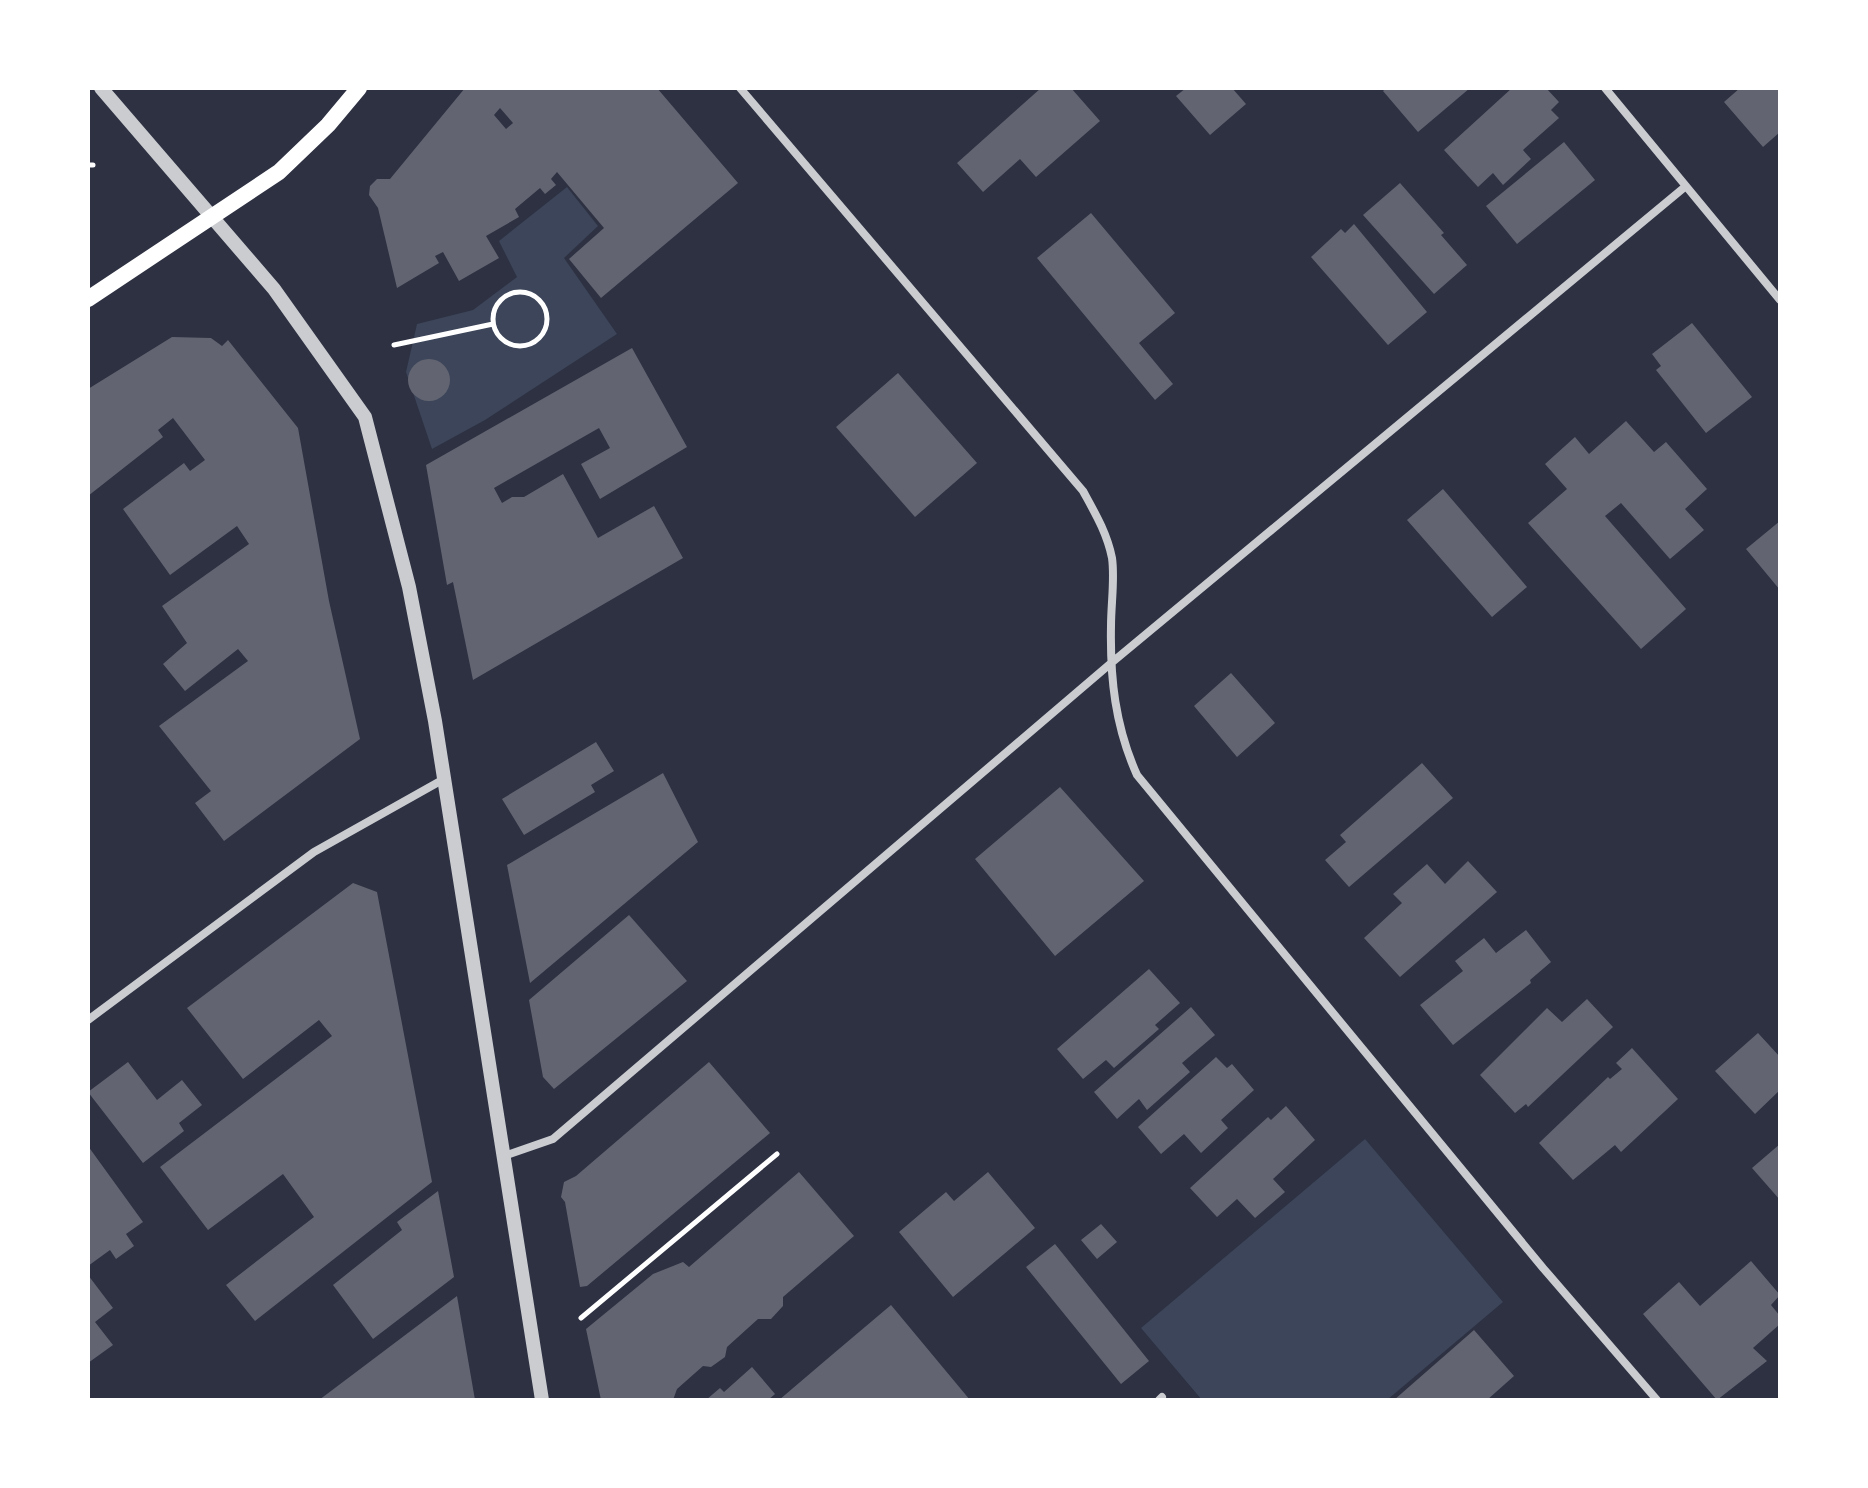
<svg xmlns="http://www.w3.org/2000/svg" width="1868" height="1488" font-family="'Exo 2',sans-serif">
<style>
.green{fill:#3c4559}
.building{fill:#626471;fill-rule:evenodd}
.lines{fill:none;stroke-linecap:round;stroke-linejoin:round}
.path{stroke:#fff;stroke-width:5}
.minor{stroke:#caccd0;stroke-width:8}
.tertiary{stroke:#caccd0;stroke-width:14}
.secondary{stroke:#fff;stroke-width:16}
</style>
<rect width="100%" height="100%" fill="#2d3142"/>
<!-- green -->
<path class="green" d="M 567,187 L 598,226 L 564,258 L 617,334 L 485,420 L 432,449 L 406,372 L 417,324 L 473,310 L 517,277 L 499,241 Z
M 1365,1139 L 1503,1302 L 1387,1400 L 1202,1400 L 1141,1328 Z"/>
<!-- building -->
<path class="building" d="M 465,88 L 657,88 L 738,183 L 601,298 L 569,259 L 604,228 L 557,172 L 551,179 L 556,185 L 545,194 L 540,188 L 515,209 L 519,217 L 486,236 L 499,258 L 459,281 L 443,252 L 435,256 L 439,263 L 397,288 L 378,208 L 369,195 L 370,186 L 377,179 L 390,179 ZM 500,108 L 513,123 L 506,129 L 494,115 Z
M 1041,88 L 1071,88 L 1100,121 L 1036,177 L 1020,159 L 983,192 L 957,163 Z
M 1186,88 L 1232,88 L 1246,104 L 1210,135 L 1176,96 Z
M 1386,88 L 1470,88 L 1418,132 L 1383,91 Z
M 1512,88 L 1546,88 L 1559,102 L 1551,110 L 1559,118 L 1523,150 L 1531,159 L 1503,185 L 1493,173 L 1478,187 L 1444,150 Z
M 1740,88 L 1780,88 L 1780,132 L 1763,147 L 1724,102 Z
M 1564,142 L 1595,180 L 1517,244 L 1486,206 Z
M 1400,183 L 1444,233 L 1441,235 L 1467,265 L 1434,294 L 1363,215 Z
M 1091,213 L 1175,313 L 1139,343 L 1173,384 L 1155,400 L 1037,258 Z
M 1354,224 L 1427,312 L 1388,345 L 1311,257 L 1341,229 L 1345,233 Z
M 1692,323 L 1752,397 L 1706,433 L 1656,370 L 1661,366 L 1652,354 Z
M 172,337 L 211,338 L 222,346 L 228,340 L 298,428 L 329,601 L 360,739 L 224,841 L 195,803 L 211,791 L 159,726 L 248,661 L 238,649 L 185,691 L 163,664 L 187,643 L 162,606 L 249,544 L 237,526 L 170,575 L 123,509 L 184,463 L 190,471 L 205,460 L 173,418 L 158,430 L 163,437 L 88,496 L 88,389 Z
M 632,348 L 687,447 L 600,499 L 581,464 L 610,448 L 599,428 L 494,488 L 502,503 L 512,497 L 524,497 L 563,474 L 598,538 L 654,506 L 683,558 L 473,680 L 453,582 L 447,585 L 426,465 Z
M408 380a21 21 0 1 1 42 0a21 21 0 1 1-42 0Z
M 898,373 L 977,463 L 915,517 L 836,427 Z
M 1626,421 L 1654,452 L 1666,442 L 1707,489 L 1685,509 L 1704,530 L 1670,559 L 1621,503 L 1605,516 L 1686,609 L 1641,649 L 1528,523 L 1567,489 L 1545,464 L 1575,437 L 1589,454 Z
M 1443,489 L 1527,587 L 1492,617 L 1407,520 Z
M 1780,521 L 1780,590 L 1746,549 Z
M 1231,673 L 1275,723 L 1237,757 L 1194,706 Z
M 596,742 L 614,771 L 591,785 L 595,792 L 524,835 L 502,799 Z
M 1422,763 L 1453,798 L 1349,887 L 1325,860 L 1346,842 L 1340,835 Z
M 663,773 L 698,842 L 530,983 L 507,865 Z
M 1060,787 L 1144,881 L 1055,956 L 975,859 Z
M 1468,861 L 1497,892 L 1400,977 L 1364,938 L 1402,903 L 1393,894 L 1427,864 L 1445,884 Z
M 353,883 L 377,892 L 432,1182 L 255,1321 L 226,1285 L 314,1217 L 283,1174 L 208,1230 L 160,1167 L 332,1036 L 319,1020 L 243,1079 L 187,1008 Z
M 629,915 L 687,981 L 554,1089 L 543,1077 L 529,1000 Z
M 1526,930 L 1551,962 L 1530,980 L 1531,983 L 1453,1045 L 1420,1005 L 1463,971 L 1455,961 L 1484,938 L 1496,953 Z
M 1149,969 L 1180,1003 L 1155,1025 L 1159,1029 L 1114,1068 L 1106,1060 L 1083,1079 L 1057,1049 Z
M 1587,999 L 1613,1027 L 1528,1107 L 1526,1104 L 1515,1113 L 1480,1075 L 1547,1008 L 1562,1022 Z
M 1191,1007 L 1215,1035 L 1182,1063 L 1190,1072 L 1147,1110 L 1139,1099 L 1117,1119 L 1094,1092 Z
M 1758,1033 L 1780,1057 L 1780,1090 L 1755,1114 L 1715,1071 Z
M 1632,1048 L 1678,1099 L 1621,1152 L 1615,1145 L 1573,1180 L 1539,1143 L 1608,1077 L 1610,1079 L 1622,1069 L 1616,1063 Z
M 1216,1057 L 1227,1068 L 1232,1064 L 1254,1090 L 1221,1120 L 1228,1128 L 1201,1153 L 1184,1134 L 1161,1154 L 1138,1127 Z
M 128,1062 L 157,1100 L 182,1080 L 202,1105 L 179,1123 L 184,1131 L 143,1163 L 88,1092 Z
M 709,1062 L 770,1133 L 587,1286 L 580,1287 L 565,1202 L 561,1197 L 564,1182 L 576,1176 Z
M 1286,1106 L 1315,1140 L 1273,1179 L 1285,1192 L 1255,1218 L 1237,1199 L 1217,1217 L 1190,1188 L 1268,1117 L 1271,1120 Z
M 1780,1144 L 1780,1200 L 1752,1168 Z
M 88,1146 L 143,1222 L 126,1234 L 134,1246 L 116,1259 L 110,1250 L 88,1266 Z
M 799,1172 L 854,1236 L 783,1297 L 783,1306 L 771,1319 L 758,1319 L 727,1347 L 725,1357 L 711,1367 L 703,1366 L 677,1389 L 673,1400 L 601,1400 L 586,1329 L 653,1274 L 683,1262 L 689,1267 Z
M 988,1172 L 1035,1228 L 953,1297 L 899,1232 L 946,1192 L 954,1201 Z
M 438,1191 L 454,1277 L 373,1339 L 333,1285 L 402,1230 L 397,1222 Z
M 1101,1224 L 1117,1242 L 1097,1259 L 1081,1240 Z
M 1055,1244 L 1149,1361 L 1121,1384 L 1026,1267 Z
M 1751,1261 L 1780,1295 L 1771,1305 L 1780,1316 L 1780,1324 L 1753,1348 L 1767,1361 L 1717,1400 L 1643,1314 L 1679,1282 L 1700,1306 Z
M 88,1275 L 113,1308 L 95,1322 L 113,1345 L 88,1363 Z
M 457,1296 L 475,1400 L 319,1400 Z
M 891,1305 L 970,1400 L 779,1400 L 833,1354 Z
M 1474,1330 L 1514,1376 L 1487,1400 L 1394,1400 Z
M 752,1367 L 775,1394 L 768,1400 L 706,1400 L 720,1388 L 724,1392 Z"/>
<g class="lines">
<!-- path -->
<path class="path" d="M 88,165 L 93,165
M493 319a27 27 0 1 1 54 0a27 27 0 1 1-54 0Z
M 394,345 L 493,324
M 581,1318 L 777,1154"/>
<!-- minor -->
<path class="minor" d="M 740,88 L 1083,491 C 1095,513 1107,533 1112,558 C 1115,579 1111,604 1111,626 C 1110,678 1115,726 1137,775 L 1543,1268 L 1657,1400
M 1605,88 L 1780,300
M 88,1020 L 314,852 L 444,779
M 504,1156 L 553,1139 L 1110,664 L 1686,186
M 1159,1400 L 1162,1397"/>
<!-- tertiary -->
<path class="tertiary" d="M 101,88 L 274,289 L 365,417 L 409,587 L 435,721 L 542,1400"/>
<!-- secondary -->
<path class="secondary" d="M 88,299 L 279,172 L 328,125 L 359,88"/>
</g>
<!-- border -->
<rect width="1868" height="1488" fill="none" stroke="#ffffff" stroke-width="180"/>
</svg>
